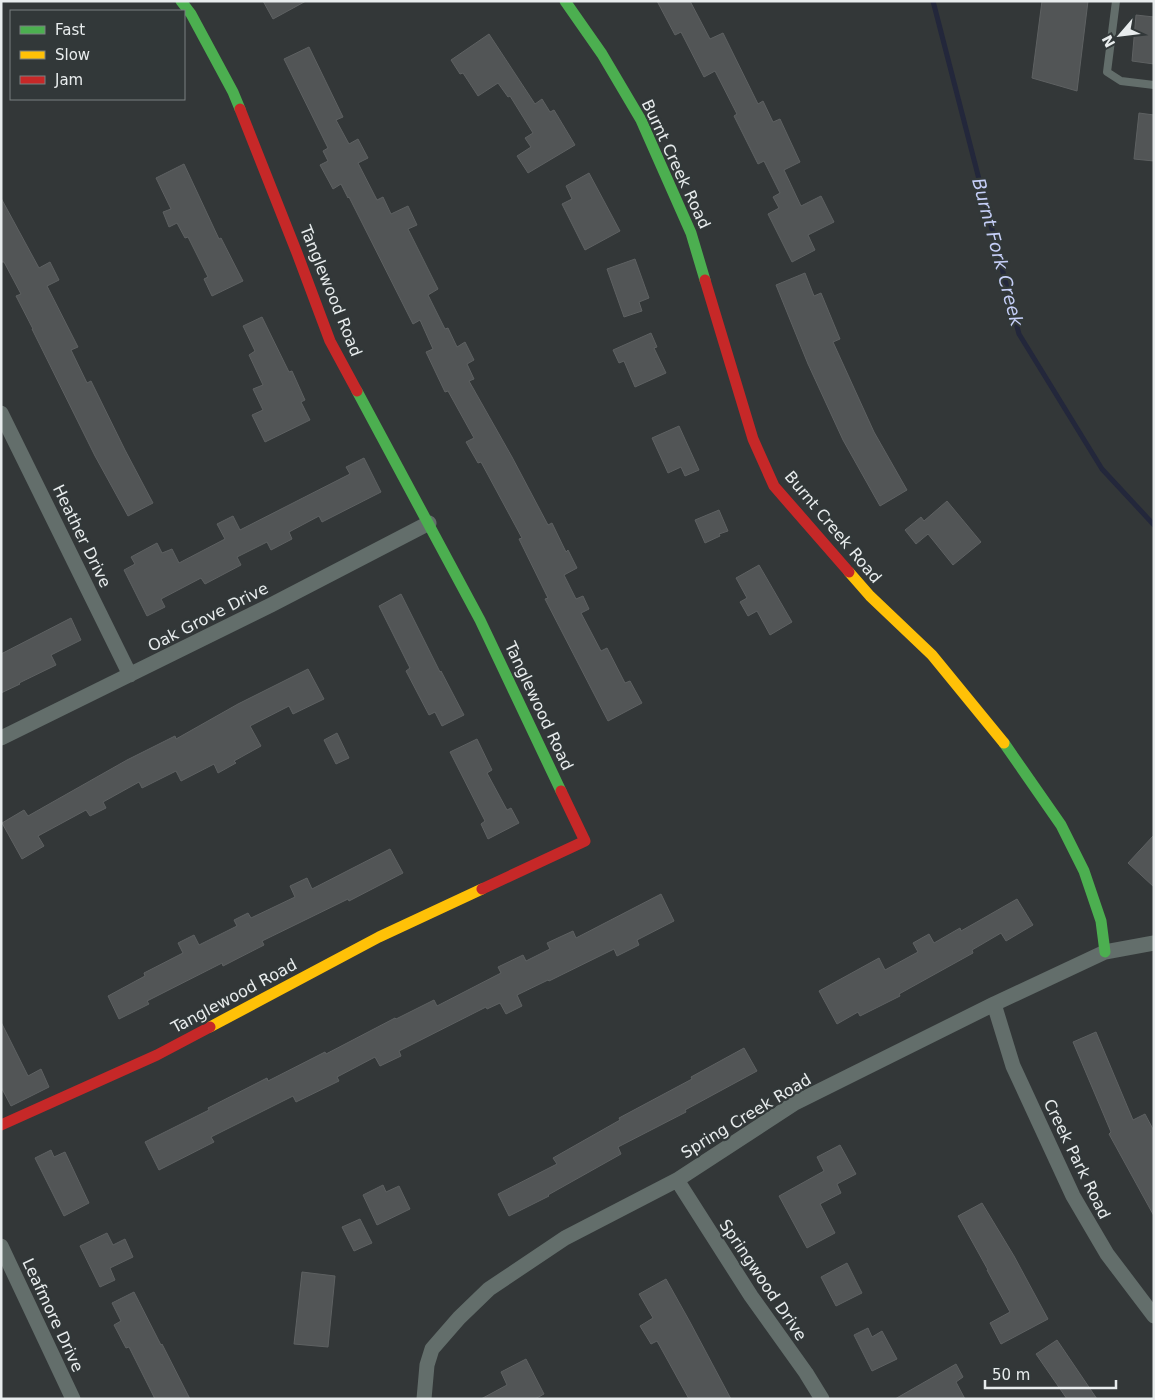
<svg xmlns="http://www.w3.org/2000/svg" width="1155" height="1400" font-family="'DejaVu Sans',sans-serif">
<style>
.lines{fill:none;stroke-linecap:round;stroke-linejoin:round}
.stream{stroke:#23273b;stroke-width:5}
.building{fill:#525556;stroke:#5e6162}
.lane{stroke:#636e6b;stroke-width:8}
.street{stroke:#636e6b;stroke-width:15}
.fast{stroke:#4caf50;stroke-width:11}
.slow{stroke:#ffc107;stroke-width:11}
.jam{stroke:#c62828;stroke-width:11}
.labels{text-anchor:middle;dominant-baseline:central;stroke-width:4.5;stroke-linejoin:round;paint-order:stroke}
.street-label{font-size:16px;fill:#e8eced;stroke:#323839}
.water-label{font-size:18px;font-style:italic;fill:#c5cef7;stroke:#323839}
</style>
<rect width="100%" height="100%" fill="#333738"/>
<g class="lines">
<!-- stream -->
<path class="stream" d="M 933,1 L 1019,334 L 1102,469 L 1154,525"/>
</g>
<!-- building -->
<path class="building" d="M 263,1 L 306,1 L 273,19 Z
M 657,1 L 690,1 L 710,39 L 723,33 L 758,104 L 763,101 L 773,122 L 780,119 L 800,162 L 784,170 L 801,206 L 821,196 L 834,222 L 808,235 L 815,250 L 792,262 L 768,214 L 779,208 L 773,197 L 780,193 L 764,161 L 758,164 L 734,116 L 737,114 L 715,71 L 704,77 L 681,32 L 675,35 Z
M 1042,1 L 1088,1 L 1077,91 L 1032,78 Z
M 1136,15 L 1154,17 L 1154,64 L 1132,61 Z
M 489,34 L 535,104 L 542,99 L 550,112 L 554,110 L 575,145 L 528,173 L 517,156 L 531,147 L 525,138 L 533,133 L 510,96 L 508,97 L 498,83 L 478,96 L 463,73 L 460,74 L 451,60 Z
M 309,47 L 343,117 L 336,120 L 349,144 L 358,139 L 368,158 L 358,163 L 377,200 L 383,197 L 391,214 L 408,206 L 417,225 L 408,229 L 438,289 L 428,295 L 445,329 L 448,328 L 457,347 L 465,342 L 474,360 L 467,364 L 474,379 L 469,381 L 512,457 L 548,525 L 552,523 L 566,552 L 568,550 L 577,568 L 564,575 L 576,599 L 583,596 L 589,609 L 581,613 L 601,651 L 607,648 L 625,683 L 630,681 L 642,703 L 608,721 L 545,599 L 548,598 L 519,539 L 522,538 L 481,462 L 478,463 L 466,442 L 474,438 L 448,391 L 445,392 L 426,352 L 433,349 L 420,320 L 413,324 L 349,197 L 348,198 L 341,184 L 333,189 L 320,165 L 328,161 L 323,151 L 328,148 L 284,59 Z
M 1139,113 L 1154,115 L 1154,161 L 1134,159 Z
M 184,164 L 219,239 L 221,238 L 243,281 L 212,296 L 204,279 L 208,277 L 188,237 L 185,238 L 177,223 L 169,227 L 163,212 L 171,209 L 156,178 Z
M 589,173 L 620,231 L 585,250 L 562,204 L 572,199 L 566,186 Z
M 1,198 L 39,268 L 50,262 L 59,280 L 47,286 L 78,347 L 71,350 L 87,383 L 91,381 L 125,450 L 153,503 L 128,516 L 95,456 L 32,329 L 33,329 L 16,296 L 21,294 L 4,262 L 1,262 Z
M 635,259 L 649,298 L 639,302 L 642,311 L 624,317 L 607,269 Z
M 805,273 L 814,296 L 821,293 L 840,339 L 833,342 L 874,432 L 907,490 L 880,506 L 843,440 L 808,364 L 776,285 Z
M 262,317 L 289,372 L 292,371 L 305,400 L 301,402 L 310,420 L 265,442 L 252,415 L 263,410 L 253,389 L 263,385 L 249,355 L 255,351 L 243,326 Z
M 651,333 L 657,347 L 654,348 L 666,373 L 635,387 L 624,361 L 619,363 L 613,350 Z
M 679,426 L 699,470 L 685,476 L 681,467 L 668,473 L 652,438 Z
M 364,458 L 381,492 L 322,522 L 319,516 L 289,532 L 292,539 L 271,550 L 267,542 L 237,557 L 241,565 L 205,584 L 201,578 L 161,599 L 165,607 L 147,616 L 124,570 L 135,564 L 131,557 L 157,543 L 162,553 L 172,549 L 179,563 L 225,539 L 217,524 L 233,516 L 240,530 L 350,474 L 346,467 Z
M 947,501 L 981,542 L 953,565 L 928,534 L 916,544 L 905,530 L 921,517 L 924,521 Z
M 719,510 L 728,531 L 719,534 L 720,536 L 705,543 L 695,520 Z
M 759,565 L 792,622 L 770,635 L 757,611 L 748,616 L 740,602 L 747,598 L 736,578 Z
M 401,594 L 440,672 L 441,671 L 464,715 L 442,726 L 435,712 L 429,715 L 406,671 L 410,668 L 379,606 Z
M 71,618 L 81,640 L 51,655 L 56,665 L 19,683 L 20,684 L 1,693 L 1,654 Z
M 308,669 L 324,699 L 293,714 L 289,706 L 250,726 L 261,746 L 234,761 L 236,763 L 218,773 L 214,764 L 181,781 L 176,771 L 142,788 L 139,782 L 103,802 L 106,808 L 90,816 L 86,810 L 38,836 L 44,846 L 22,859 L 2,823 L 24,810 L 28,816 L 127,760 L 175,736 L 176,739 L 238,704 Z
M 337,733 L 349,758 L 336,764 L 324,740 Z
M 477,739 L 492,770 L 487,773 L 507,810 L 511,808 L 519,823 L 488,839 L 481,824 L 485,821 L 450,752 Z
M 1154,835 L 1154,887 L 1128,863 Z
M 390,849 L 403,873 L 349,901 L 348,899 L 262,941 L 264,945 L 223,966 L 222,963 L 147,1001 L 149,1004 L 119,1019 L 108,996 L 145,976 L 144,973 L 183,953 L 178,943 L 194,935 L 199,945 L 237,926 L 234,920 L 248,913 L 251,918 L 295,897 L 290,886 L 307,878 L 312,889 Z
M 661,894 L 674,921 L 637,940 L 639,945 L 617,956 L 614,949 L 549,981 L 548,980 L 517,995 L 522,1006 L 506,1014 L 500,1003 L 487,1009 L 486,1007 L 399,1051 L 401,1056 L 380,1066 L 375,1057 L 337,1077 L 339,1081 L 296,1102 L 293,1096 L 211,1137 L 214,1142 L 159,1170 L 145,1142 L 209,1110 L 208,1108 L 267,1078 L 268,1081 L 325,1052 L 326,1054 L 395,1018 L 396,1019 L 434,1000 L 437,1006 L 501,973 L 498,967 L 523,955 L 526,961 L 550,949 L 547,943 L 573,931 L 576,938 Z
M 1017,899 L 1033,925 L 1006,941 L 1001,933 L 972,950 L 973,953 L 899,994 L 900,996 L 860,1016 L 858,1012 L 837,1024 L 819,991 L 879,958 L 885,970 L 918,952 L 913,943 L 929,934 L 934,943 L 960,928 L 961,931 Z
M 1,1022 L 28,1076 L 41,1069 L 49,1087 L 11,1106 L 1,1087 Z
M 1096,1032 L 1133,1120 L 1145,1114 L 1154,1131 L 1154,1216 L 1109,1134 L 1111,1132 L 1073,1042 Z
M 744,1048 L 757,1071 L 685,1110 L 686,1112 L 618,1147 L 621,1154 L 548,1195 L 549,1196 L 509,1216 L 498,1194 L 557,1164 L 553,1158 L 620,1120 L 619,1118 L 692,1079 L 691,1077 Z
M 840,1145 L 856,1174 L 837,1184 L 841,1193 L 820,1204 L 835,1233 L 807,1248 L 779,1196 L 824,1171 L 817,1157 Z
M 51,1150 L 54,1157 L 65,1152 L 89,1203 L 64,1216 L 35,1158 Z
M 383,1185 L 386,1192 L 399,1186 L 410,1209 L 377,1225 L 363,1195 Z
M 982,1203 L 1014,1256 L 1048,1319 L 1001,1344 L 990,1323 L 1010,1312 L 987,1270 L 988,1270 L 958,1216 Z
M 360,1219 L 372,1243 L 354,1251 L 342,1227 Z
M 107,1233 L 113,1245 L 125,1239 L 133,1257 L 110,1268 L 115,1280 L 100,1287 L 80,1246 Z
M 847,1263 L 862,1293 L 836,1306 L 821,1277 Z
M 302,1272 L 335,1276 L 328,1347 L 294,1344 Z
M 666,1279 L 690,1322 L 731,1399 L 689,1399 L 657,1341 L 651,1344 L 640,1326 L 653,1318 L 639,1294 Z
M 134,1292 L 161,1345 L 162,1344 L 190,1399 L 155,1399 L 129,1347 L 126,1348 L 114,1325 L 121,1321 L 112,1303 Z
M 868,1328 L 872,1337 L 882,1331 L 897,1359 L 872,1371 L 854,1335 Z
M 1057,1340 L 1097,1399 L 1067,1399 L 1036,1354 Z
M 526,1359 L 544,1394 L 535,1399 L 481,1399 L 507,1385 L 501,1372 Z
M 956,1364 L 963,1377 L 956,1382 L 965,1399 L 895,1399 Z"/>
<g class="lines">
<!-- lane -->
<path class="lane" d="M 1116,1 L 1107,72 L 1121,81 L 1154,85"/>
<!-- street -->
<path class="street" d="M 1,413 L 130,675
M 1,738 L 271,605 L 429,523
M 994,1004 L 1013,1066 L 1073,1196 L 1107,1254 L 1154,1316
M 677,1180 L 751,1296 L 806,1373 L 822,1399
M 1,1246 L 73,1399
M 424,1399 L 427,1365 L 432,1349 L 459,1318 L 489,1289 L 565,1238 L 677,1180 L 795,1103 L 994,1004 L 1105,952 L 1154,943"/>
<!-- fast -->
<path class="fast" d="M 181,1 L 191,14 L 233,92 L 240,109
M 565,1 L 602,54 L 641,120 L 691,233 L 705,280
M 357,391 L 480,620 L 561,791
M 1004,743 L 1061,825 L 1084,871 L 1101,921 L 1105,952"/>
<!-- slow -->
<path class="slow" d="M 849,572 L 870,596 L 932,655 L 1004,743
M 210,1027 L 379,937 L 482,889"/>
<!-- jam -->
<path class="jam" d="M 240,109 L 297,253 L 330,341 L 357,391
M 705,280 L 753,439 L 774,486 L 849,572
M 482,889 L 585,841 L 561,791
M 1,1125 L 157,1055 L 210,1027"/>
</g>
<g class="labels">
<!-- street labels -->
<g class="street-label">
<text transform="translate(676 164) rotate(65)">Burnt Creek Road</text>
<text transform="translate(331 291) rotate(68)">Tanglewood Road</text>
<text transform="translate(833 527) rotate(50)">Burnt Creek Road</text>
<text transform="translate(82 536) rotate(64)">Heather Drive</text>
<text transform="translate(208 617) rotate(-27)">Oak Grove Drive</text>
<text transform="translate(539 706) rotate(65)">Tanglewood Road</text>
<text transform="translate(234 996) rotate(-28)">Tanglewood Road</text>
<text transform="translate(746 1116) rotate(-31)">Spring Creek Road</text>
<text transform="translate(1077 1159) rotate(64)">Creek Park Road</text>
<text transform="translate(763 1280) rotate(56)">Springwood Drive</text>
<text transform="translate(53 1315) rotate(65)">Leafmore Drive</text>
</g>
<!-- water labels -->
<g class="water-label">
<text transform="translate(998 252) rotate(75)">Burnt Fork Creek</text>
</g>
</g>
<!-- border -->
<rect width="1155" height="1400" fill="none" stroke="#e8eced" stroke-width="5"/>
<!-- legend -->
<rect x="10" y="10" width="175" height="90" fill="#323839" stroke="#7b8081"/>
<rect x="20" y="26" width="25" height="8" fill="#4caf50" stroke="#7b8081"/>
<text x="55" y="35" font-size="15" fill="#e8eced">Fast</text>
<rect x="20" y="51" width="25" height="8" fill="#ffc107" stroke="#7b8081"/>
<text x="55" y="60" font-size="15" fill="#e8eced">Slow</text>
<rect x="20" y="76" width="25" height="8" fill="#c62828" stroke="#7b8081"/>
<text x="55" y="85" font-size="15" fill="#e8eced">Jam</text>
<!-- north arrow -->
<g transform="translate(1120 35) rotate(242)" stroke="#323839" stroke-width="4" paint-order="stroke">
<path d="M0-4L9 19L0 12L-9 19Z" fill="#e8eced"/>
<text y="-8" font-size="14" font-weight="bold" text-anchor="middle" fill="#e8eced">N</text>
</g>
<!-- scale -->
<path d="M985 1380v8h131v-8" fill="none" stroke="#e8eced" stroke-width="2.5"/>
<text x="992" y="1380" font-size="15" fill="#e8eced" stroke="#323839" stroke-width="4" paint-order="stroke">50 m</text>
</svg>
